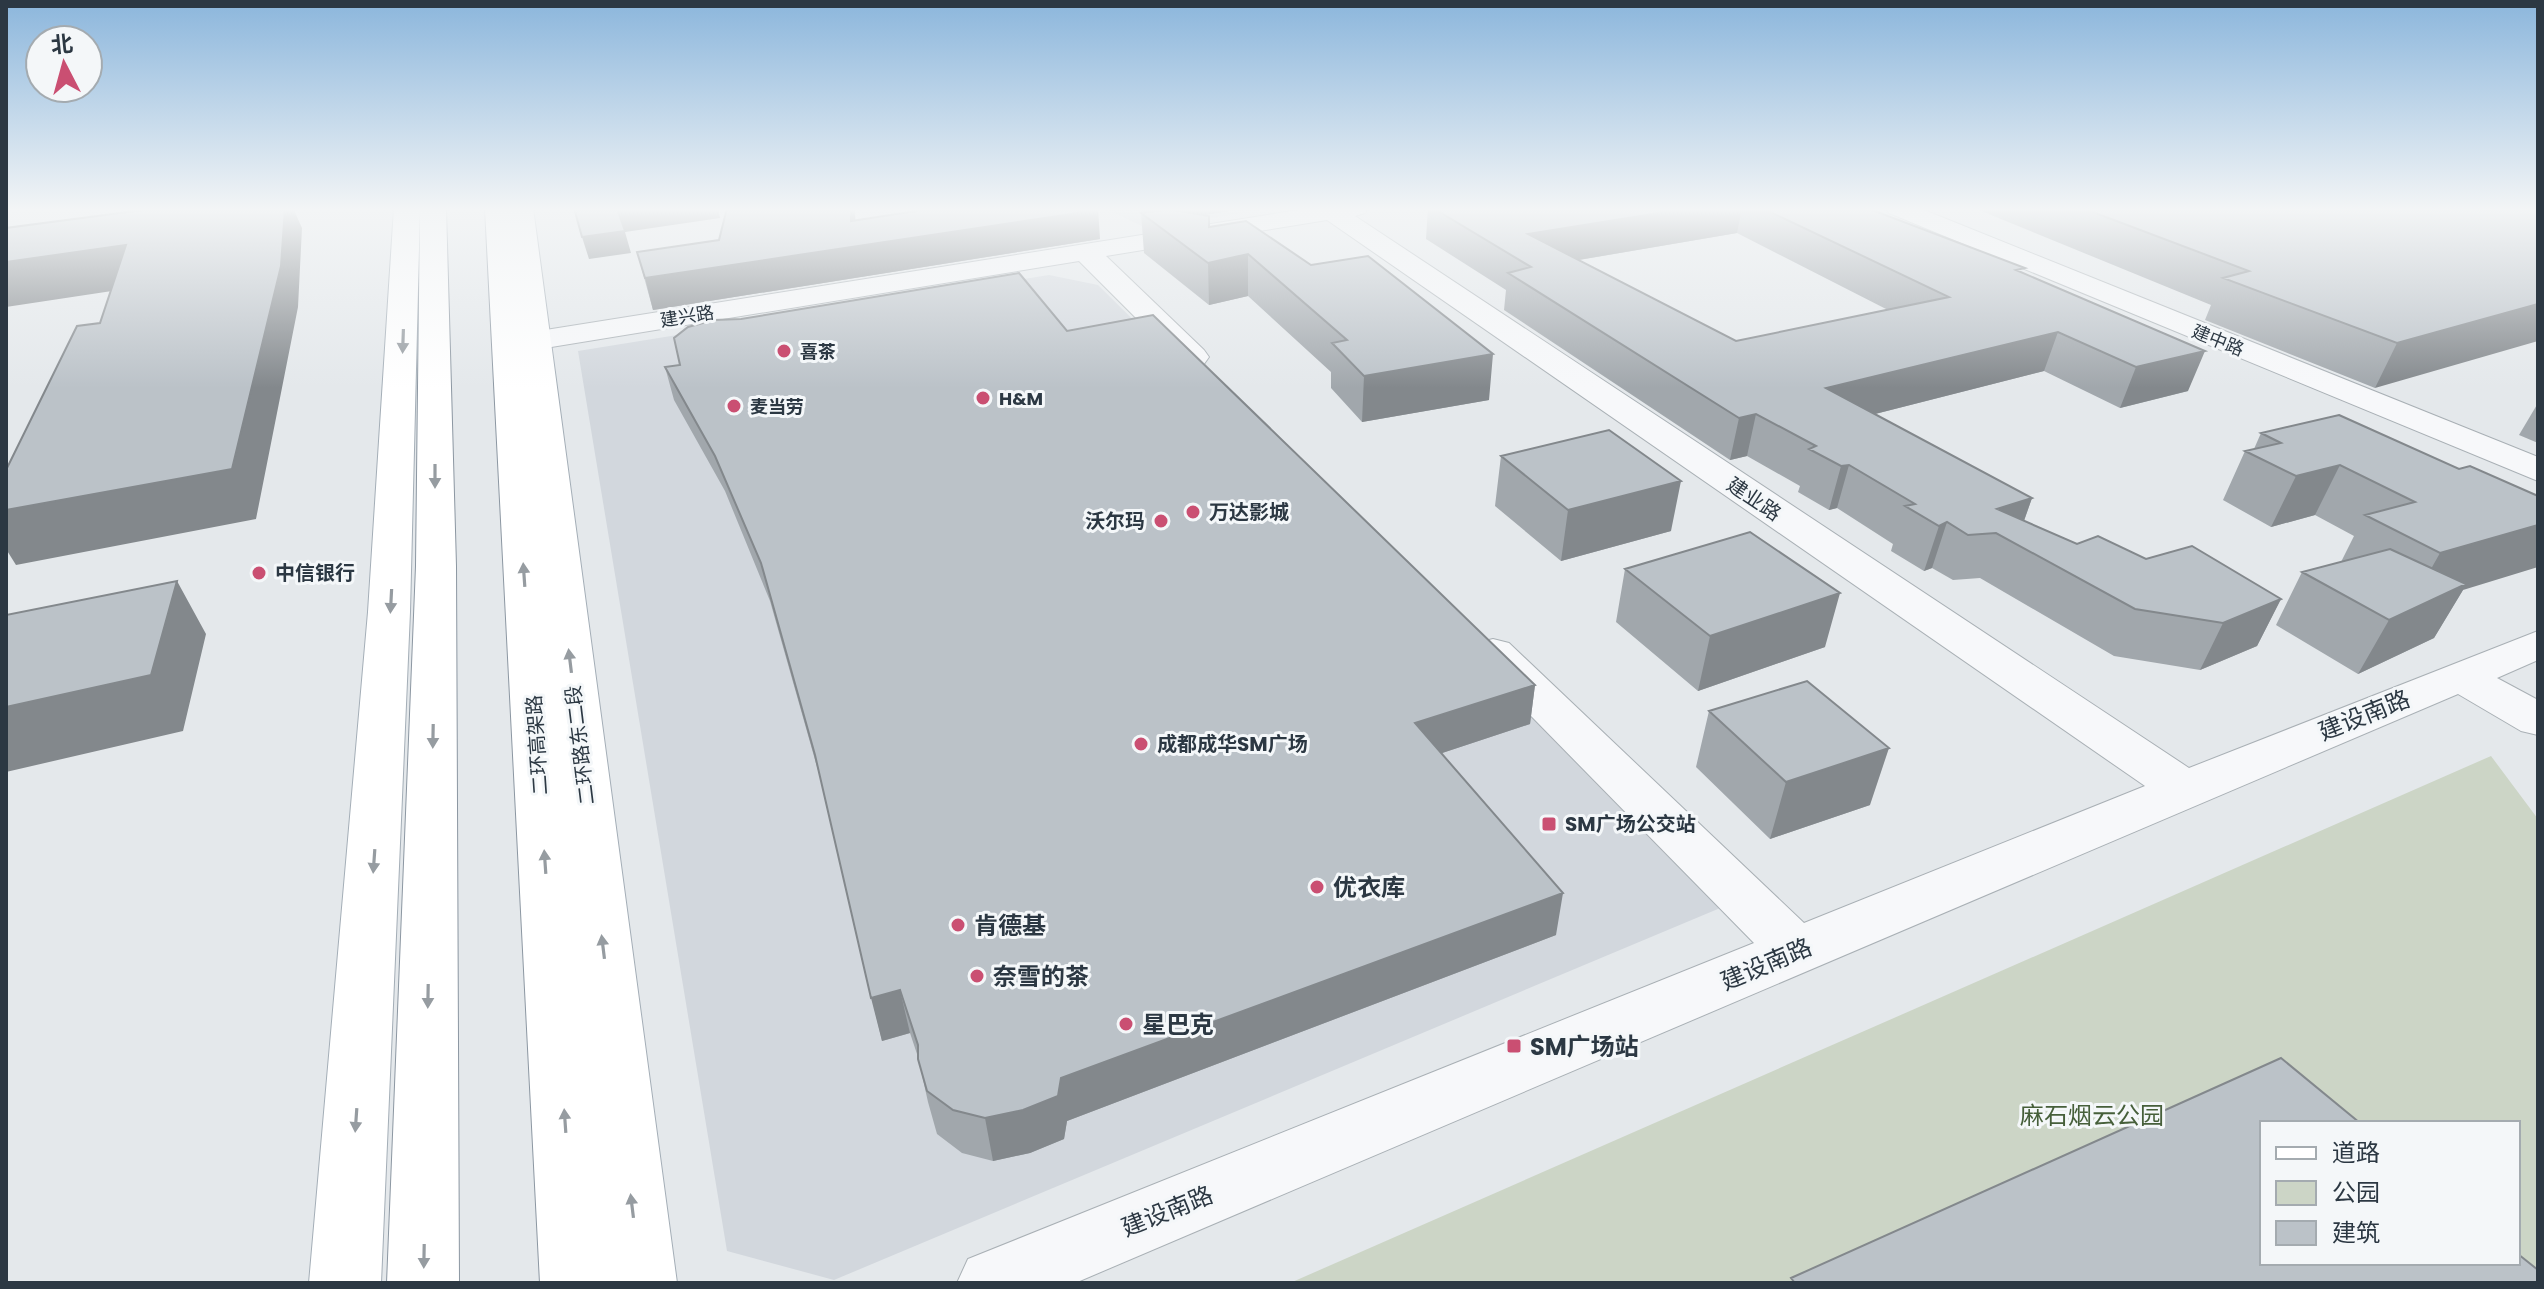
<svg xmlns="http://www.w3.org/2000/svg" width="2544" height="1289" font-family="Poppins,'Noto Sans SC',sans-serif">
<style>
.built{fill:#d2d7dd}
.green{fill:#ccd5c6;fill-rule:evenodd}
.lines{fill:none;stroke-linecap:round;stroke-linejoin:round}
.minor-casing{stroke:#a9b0b5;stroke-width:2}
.major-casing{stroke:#a4aeb7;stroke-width:2}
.highway-casing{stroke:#8c97a2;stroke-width:2}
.minor{fill:#f7f8fa;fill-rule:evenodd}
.major{fill:#fff;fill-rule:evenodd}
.highway{fill:#fff;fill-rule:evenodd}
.wall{fill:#a1a7ac;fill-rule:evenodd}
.shaded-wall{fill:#83888c}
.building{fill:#bbc2c8;stroke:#83888c;stroke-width:2}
.oneway{fill:#969ca1}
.poi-dot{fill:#ca4f72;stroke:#f4f7f9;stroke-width:3}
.labels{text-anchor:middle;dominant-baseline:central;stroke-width:6;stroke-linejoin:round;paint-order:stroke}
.far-street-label{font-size:18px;fill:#2c3843;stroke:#f4f7f9}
.far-poi-label{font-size:18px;font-weight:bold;fill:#2c3843;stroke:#f4f7f9;text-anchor:start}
.street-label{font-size:20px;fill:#2c3843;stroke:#f4f7f9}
.poi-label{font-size:20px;font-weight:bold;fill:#2c3843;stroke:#f4f7f9;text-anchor:start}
.near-street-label{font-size:24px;fill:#2c3843;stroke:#f4f7f9}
.near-poi-label{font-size:24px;font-weight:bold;fill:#2c3843;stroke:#f4f7f9;text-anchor:start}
.near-park-label{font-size:24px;fill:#465f3a;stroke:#f4f7f9}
</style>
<rect width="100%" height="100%" fill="#e4e8eb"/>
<!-- built -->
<path class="built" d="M 1104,208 L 1276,208 L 1146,228 Z
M 1049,275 L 1098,285 L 1725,906 L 834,1280 L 727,1251 L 578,351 Z"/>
<!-- green -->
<path class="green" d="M 2491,756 L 2538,819 L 2538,1283 L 1290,1283 ZM 2262,1123 L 2518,1123 L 2518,1263 L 2262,1263 Z"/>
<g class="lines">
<!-- minor casing -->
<g class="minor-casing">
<path id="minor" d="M 1311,208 L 1368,208 L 1365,213 L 1355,216 L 2189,768 L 2538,631 L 2538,660 L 2497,678 L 2538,700 L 2538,735 L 2521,731 L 2458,694 L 1075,1283 L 957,1283 L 968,1259 L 1754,943 L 1477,661 L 1471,652 L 1477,643 L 1493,639 L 1509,643 L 1804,923 L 2145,786 L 1327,220 L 1106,256 L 1204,350 L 1209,357 L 1204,364 L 1193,367 L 1182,364 L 1079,261 L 533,350 L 522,348 L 517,341 L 522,334 L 533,332 Z
M 1885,208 L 1919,208 L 2538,457 L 2538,481 L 1889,213 Z"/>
</g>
<!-- major casing -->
<g class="major-casing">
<path id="major" d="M 394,208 L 420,208 L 410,612 L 381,1283 L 309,1283 L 368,612 Z
M 507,208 L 533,208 L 677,1283 L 605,1283 Z"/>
</g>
<!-- highway casing -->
<g class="highway-casing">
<path id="highway" d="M 420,208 L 446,208 L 456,566 L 459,1283 L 387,1283 L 416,566 Z
M 485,208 L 511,208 L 612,1283 L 540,1283 Z"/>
</g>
<!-- minor -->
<use href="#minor" class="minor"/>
<!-- major -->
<use href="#major" class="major"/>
<!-- highway -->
<use href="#highway" class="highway"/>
</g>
<!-- wall -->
<path class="wall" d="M 1164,208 L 1247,208 L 1202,215 L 1209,227 L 1489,400 L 1362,422 L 1331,388 L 1331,372 L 1248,296 L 1209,305 L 1144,253 L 1141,213 L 1166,210 Z
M 1428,208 L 1867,208 L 2024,273 L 2188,391 L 2120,408 L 2044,371 L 1875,414 L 2032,498 L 2024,521 L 2077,544 L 2146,559 L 2281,599 L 2257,646 L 2200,670 L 2114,656 L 1980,578 L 1953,580 L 1932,568 L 1924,571 L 1891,551 L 1893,544 L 1837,508 L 1829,510 L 1798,492 L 1800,486 L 1747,456 L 1730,460 L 1504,310 L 1506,290 L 1426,239 ZM 1737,233 L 1888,310 L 1736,341 L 1579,260 Z
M 1974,208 L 2538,208 L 2375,388 L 2205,320 L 2211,305 Z
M 856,220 L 1100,239 L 653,310 L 637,252 Z
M 1067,331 L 1535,685 L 1530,724 L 1442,753 L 1556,935 L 1067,1121 L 1064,1139 L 1030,1153 L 993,1161 L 962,1153 L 937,1134 L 928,1102 L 918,1057 L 910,1033 L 882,1041 L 821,781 L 770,601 L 725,491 L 674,400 L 665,367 Z
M 2538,403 L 2538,443 L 2519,435 Z
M 2261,433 L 2459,469 L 2463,590 L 2434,638 L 2358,674 L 2276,625 L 2302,572 L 2341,562 L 2354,536 L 2315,515 L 2271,527 L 2223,500 L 2245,451 L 2254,449 Z
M 1501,456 L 1671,531 L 1561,561 L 1495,506 Z
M 1625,569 L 1825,647 L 1698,691 L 1616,622 Z
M 1709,711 L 1870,805 L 1770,839 L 1696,767 Z"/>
<!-- shaded-wall -->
<path class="shaded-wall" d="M 285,208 L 293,208 L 302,228 L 298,307 L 256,519 L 16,565 L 6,549 L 6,510 Z
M 641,208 L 718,208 L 720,218 L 625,232 L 631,253 L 589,259 L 582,237 L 618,211 Z
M 851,208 L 855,208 L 856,246 L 1098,208 L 1100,239 L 653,310 L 645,278 L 851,221 Z
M 1174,208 L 1247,208 L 1174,220 Z
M 1690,208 L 1742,208 L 1737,233 L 1531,268 L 1528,234 Z
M 126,245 L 145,286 L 6,307 L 6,262 Z
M 1248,254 L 1248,296 L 1209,305 L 1208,263 Z
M 2538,304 L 2538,341 L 2375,388 L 2397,343 Z
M 2058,332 L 2044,371 L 1816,429 L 1826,388 Z
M 2205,351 L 2188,391 L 2120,408 L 2136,367 Z
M 1493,354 L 1489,400 L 1362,422 L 1364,376 Z
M 1756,414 L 1747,456 L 1730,460 L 1739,418 Z
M 1849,465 L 1837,508 L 1829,510 L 1841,466 Z
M 2340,465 L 2315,515 L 2271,527 L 2296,476 Z
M 1681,481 L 1671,531 L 1561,561 L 1568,510 Z
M 2032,498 L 2016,543 L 1997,509 Z
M 1947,522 L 1932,568 L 1924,571 L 1939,526 Z
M 2538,525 L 2538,567 L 2463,590 L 2434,638 L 2358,674 L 2389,620 L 2410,606 L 2440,553 Z
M 177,581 L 206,634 L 183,731 L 6,772 L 6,707 Z
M 1840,593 L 1825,647 L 1698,691 L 1710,636 Z
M 2281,599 L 2257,646 L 2200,670 L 2223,623 Z
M 1535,685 L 1530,724 L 1412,763 L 1415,723 Z
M 1889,748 L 1870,805 L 1770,839 L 1786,782 Z
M 1563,893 L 1556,935 L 1067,1121 L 1064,1139 L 1030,1153 L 993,1161 L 985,1118 L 1061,1078 Z
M 900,990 L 910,1033 L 882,1041 L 871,998 Z"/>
<!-- building -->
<path class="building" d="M 158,208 L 285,208 L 281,266 L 232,469 L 6,510 L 6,470 L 77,326 L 100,323 L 126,245 L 6,262 L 6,228 Z
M 574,208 L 641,208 L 618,211 L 625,231 L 582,237 Z
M 727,208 L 851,208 L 851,221 L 917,211 L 917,208 L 1098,208 L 1098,210 L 645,278 L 637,252 L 719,240 Z
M 1433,208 L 1690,208 L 1528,234 L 1736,341 L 1949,297 L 1762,208 L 1867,208 L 2025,268 L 2016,270 L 2205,351 L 2136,367 L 2058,332 L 1826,388 L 2032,498 L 1997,509 L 2077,544 L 2098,536 L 2146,559 L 2192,546 L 2281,599 L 2223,623 L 2135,609 L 1996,533 L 1968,535 L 1947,522 L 1939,526 L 1905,506 L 1915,504 L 1849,465 L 1841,466 L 1809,449 L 1816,446 L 1756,414 L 1739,418 L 1508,273 L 1531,267 Z
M 2082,208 L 2538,208 L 2538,304 L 2397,343 L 2223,278 L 2249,271 Z
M 1169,209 L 1209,216 L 1209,227 L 1246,221 L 1311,265 L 1368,256 L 1493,354 L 1364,376 L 1332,343 L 1347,340 L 1248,254 L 1208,263 L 1141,213 Z
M 1019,273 L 1067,331 L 1153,315 L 1535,685 L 1415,723 L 1563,893 L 1061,1078 L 1058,1096 L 1023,1110 L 985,1118 L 953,1110 L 927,1091 L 918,1059 L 918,1045 L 900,990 L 871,998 L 815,755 L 761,563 L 715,456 L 665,367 L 680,365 L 674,338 L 688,327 L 714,320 L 741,319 Z
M 2339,415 L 2459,469 L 2470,466 L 2538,496 L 2538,525 L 2440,553 L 2365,515 L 2415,502 L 2340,465 L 2296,476 L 2245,451 L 2281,443 L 2261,433 Z
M 1609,430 L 1681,481 L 1568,510 L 1501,456 Z
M 1750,532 L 1840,593 L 1710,636 L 1625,569 Z
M 2390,549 L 2466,584 L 2389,620 L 2302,572 Z
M 177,581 L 151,675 L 6,707 L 6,615 Z
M 1807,681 L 1889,748 L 1786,782 L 1709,711 Z
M 2281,1058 L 2360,1123 L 2262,1123 L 2262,1263 L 2518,1263 L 2518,1254 L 2538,1270 L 2538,1283 L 1795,1283 L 1791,1278 Z"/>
<!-- one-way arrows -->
<defs><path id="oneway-solid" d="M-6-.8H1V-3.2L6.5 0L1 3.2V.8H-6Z" transform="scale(2)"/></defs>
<g class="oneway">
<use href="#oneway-solid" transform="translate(403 341) rotate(92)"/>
<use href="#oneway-solid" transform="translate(435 476) rotate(90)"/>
<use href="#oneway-solid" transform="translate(524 575) rotate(-94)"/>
<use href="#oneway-solid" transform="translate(391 601) rotate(93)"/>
<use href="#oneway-solid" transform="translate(570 661) rotate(-97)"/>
<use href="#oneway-solid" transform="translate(433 736) rotate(91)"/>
<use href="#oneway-solid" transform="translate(374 861) rotate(94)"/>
<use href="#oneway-solid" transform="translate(545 862) rotate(-94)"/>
<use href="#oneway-solid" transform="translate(603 947) rotate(-97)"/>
<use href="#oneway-solid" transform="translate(428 996) rotate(91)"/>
<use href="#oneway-solid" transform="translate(356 1120) rotate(94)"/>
<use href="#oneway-solid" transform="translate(565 1121) rotate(-94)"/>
<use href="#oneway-solid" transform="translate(632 1206) rotate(-97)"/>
<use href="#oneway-solid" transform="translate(424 1256) rotate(91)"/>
</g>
<!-- sky -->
<linearGradient id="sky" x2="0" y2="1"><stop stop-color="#8bb6dc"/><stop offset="0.54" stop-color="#f3f5f6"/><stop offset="1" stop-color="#f3f5f6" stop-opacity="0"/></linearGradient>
<rect width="2544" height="388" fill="url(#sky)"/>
<!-- markers -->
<g class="poi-dot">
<circle cx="784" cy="351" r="8"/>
<circle cx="983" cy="398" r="8"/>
<circle cx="734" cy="406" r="8"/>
<circle cx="1193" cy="512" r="8"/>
<circle cx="1161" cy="521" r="8"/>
<circle cx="259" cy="573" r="8"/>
<circle cx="1141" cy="744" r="8"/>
<rect x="1541" y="816" width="16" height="16" rx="4"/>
<circle cx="1317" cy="887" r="8"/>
<circle cx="958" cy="925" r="8"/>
<circle cx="977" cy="976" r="8"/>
<circle cx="1126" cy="1024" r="8"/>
<rect x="1506" y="1038" width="16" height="16" rx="4"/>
</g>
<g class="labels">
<!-- far-street labels -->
<g class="far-street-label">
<text transform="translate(687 316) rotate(-9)">建兴路</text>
<text transform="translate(2218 340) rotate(22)">建中路</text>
</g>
<!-- far-poi labels -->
<g class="far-poi-label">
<text x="800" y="351">喜茶</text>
<text x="999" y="398">H&amp;M</text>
<text x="750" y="406">麦当劳</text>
</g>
<!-- street labels -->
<g class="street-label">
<text transform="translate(1754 499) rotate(34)">建业路</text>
<text transform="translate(537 745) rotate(-94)">二环高架路</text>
<text transform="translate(580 745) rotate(-97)">二环路东二段</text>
</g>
<!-- poi labels -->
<g class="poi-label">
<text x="1209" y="512">万达影城</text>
<text x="1145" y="521" text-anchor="end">沃尔玛</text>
<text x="275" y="573">中信银行</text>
<text x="1157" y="744">成都成华SM广场</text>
<text x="1565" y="824">SM广场公交站</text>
</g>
<!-- near-street labels -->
<g class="near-street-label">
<text transform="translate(2364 715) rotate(-22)">建设南路</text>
<text transform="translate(1766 964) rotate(-23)">建设南路</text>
<text transform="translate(1167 1211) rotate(-22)">建设南路</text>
</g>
<!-- near-poi labels -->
<g class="near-poi-label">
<text x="1333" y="887">优衣库</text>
<text x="974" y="925">肯德基</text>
<text x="993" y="976">奈雪的茶</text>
<text x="1142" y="1024">星巴克</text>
<text x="1530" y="1046">SM广场站</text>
</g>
<!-- near-park labels -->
<g class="near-park-label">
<text x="2092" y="1115">麻石烟云公园</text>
</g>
</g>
<!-- border -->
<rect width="2544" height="1289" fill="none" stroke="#2c3843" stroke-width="16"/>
<!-- legend -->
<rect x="2260" y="1121" width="260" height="144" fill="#f4f7f9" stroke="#a4abb0" stroke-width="2"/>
<rect x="2276" y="1147" width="40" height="12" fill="#ffffff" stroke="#a4abb0" stroke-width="2"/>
<text x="2332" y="1161" font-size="24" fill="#2c3843">道路</text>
<rect x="2276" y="1181" width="40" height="24" fill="#ccd5c6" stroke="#a4abb0" stroke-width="2"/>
<text x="2332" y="1201" font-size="24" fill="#2c3843">公园</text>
<rect x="2276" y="1221" width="40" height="24" fill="#bbc2c8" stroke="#a4abb0" stroke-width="2"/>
<text x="2332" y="1241" font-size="24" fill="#2c3843">建筑</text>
<!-- north arrow -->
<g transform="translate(64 64) rotate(354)"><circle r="38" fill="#f4f7f9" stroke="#a4abb0" stroke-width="2"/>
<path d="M0-6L14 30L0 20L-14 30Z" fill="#ca4f72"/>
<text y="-12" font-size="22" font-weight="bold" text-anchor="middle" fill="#2c3843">北</text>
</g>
</svg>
